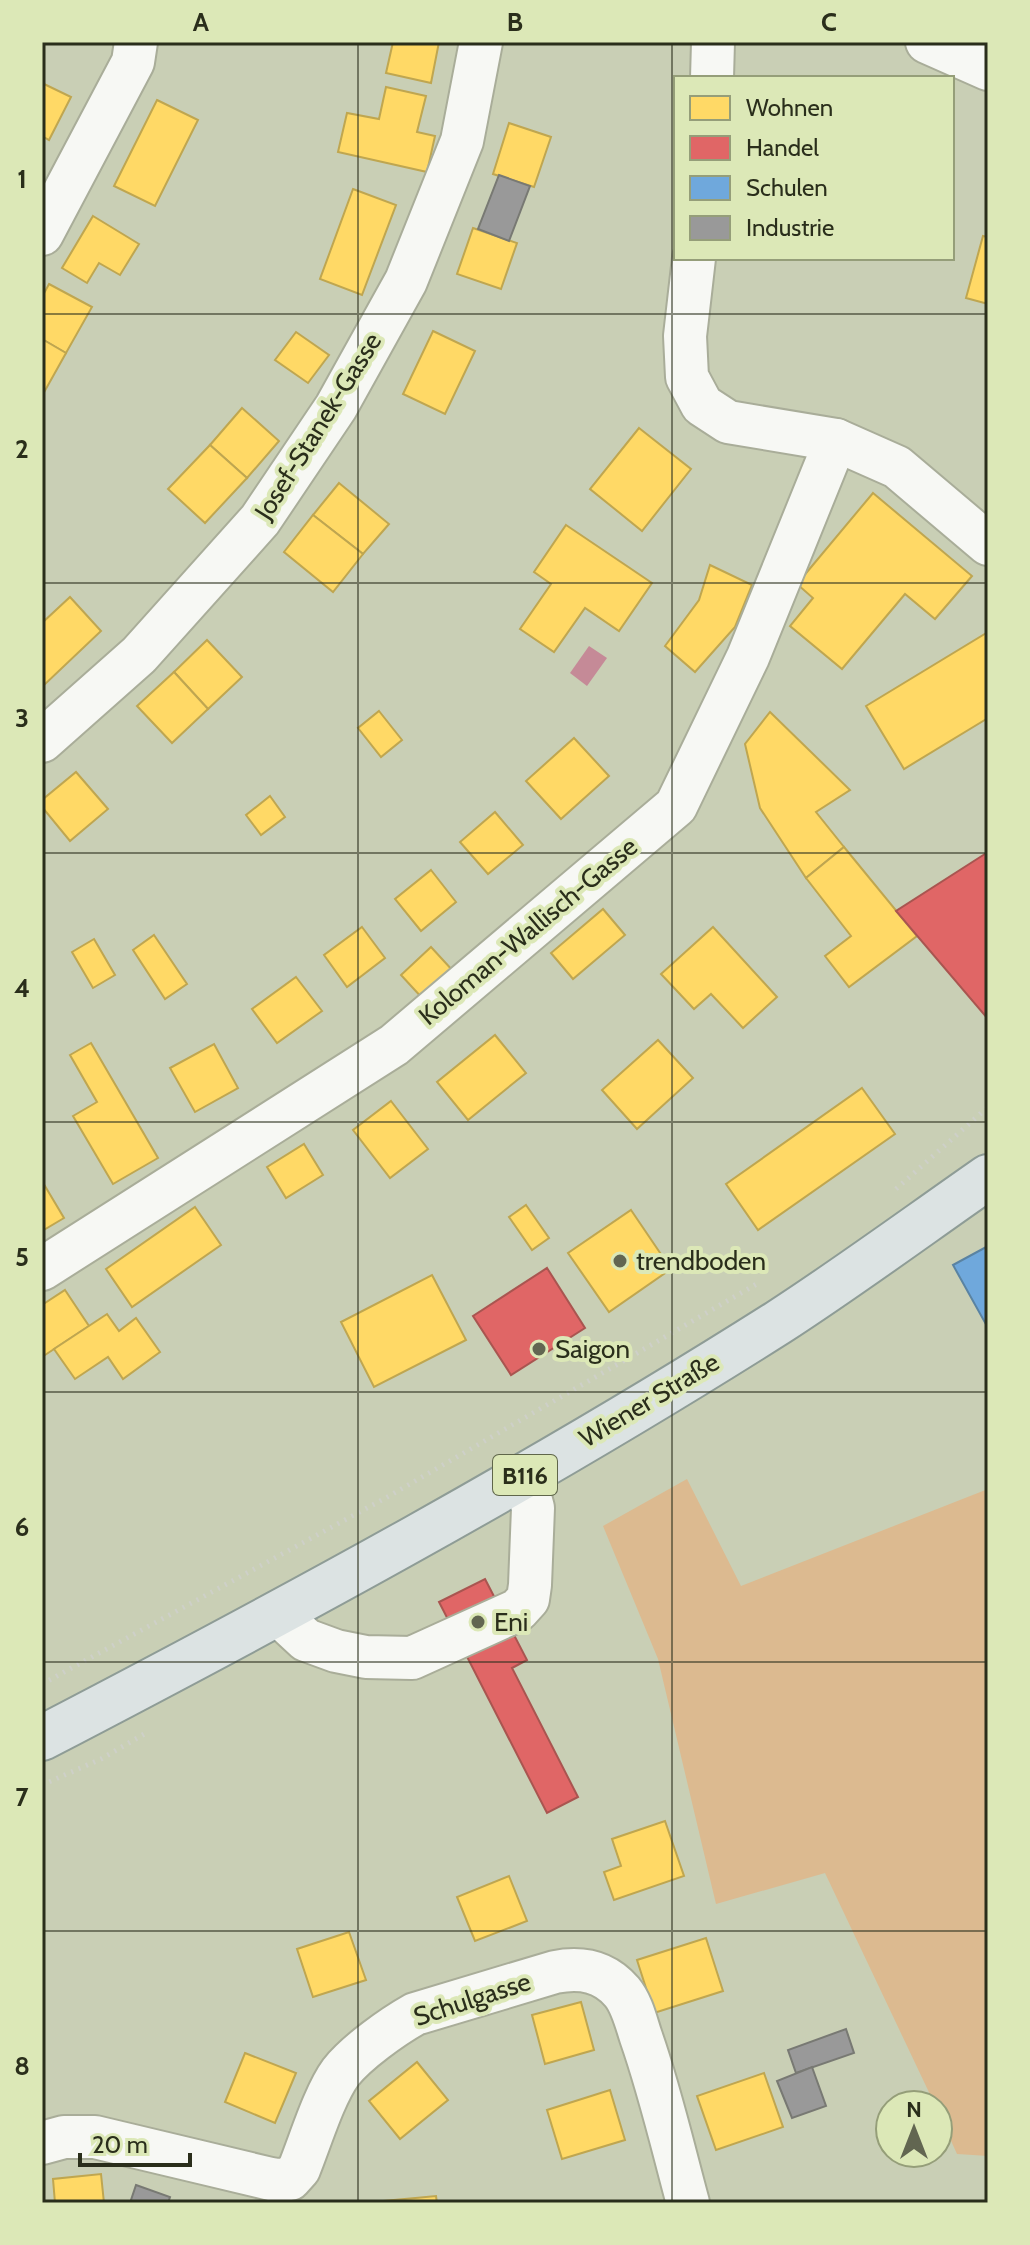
<svg xmlns="http://www.w3.org/2000/svg" width="1030" height="2245" font-family="Cabin,sans-serif">
<style>
.green{fill:#dcba90}
.water{fill:#c58a97}
.homes{fill:#ffd966;stroke:#bfa650;stroke-width:2}
.shops{fill:#e06666;stroke:#a95550;stroke-width:2}
.schools{fill:#6fa8dc;stroke:#5a83a2;stroke-width:2}
.industry{fill:#999;stroke:#787973;stroke-width:2}
.lines{fill:none;stroke-linecap:round;stroke-linejoin:round}
.minor-casing{stroke:#a9ad99;stroke-width:46}
.major-casing{stroke:#8e9c96;stroke-width:48}
.path{stroke:#ced0c8;stroke-width:5;stroke-dasharray:2 6;stroke-linecap:butt}
.minor{stroke:#f7f8f4;stroke-width:42}
.major{stroke:#dce3e3;stroke-width:44}
.grid{fill:none;stroke:#2a2e1b;stroke-width:2;stroke-opacity:0.55}
.poi-dot{fill:#626651;stroke:#dce8b7;stroke-width:3}
.labels{text-anchor:middle;dominant-baseline:central;stroke-width:8;stroke-linejoin:round;paint-order:stroke}
.shield{fill:#dce8b7;stroke:#5f664a;stroke-width:2}
.shield-label{font-size:24px;font-weight:bold;fill:#2a2e1b}
.street-label{font-size:26px;fill:#2a2e1b;stroke:#dce8b7}
.poi-label{font-size:26px;fill:#2a2e1b;stroke:#dce8b7;text-anchor:start}
.neatline{fill:none;stroke:#2a2e1b;stroke-width:3}
.grid-label{font-size:26px;text-anchor:middle;font-weight:bold;fill:#2a2e1b}
</style>
<rect width="100%" height="100%" fill="#c9cfb5"/>
<path class="green" d="M 687,1479 L 741,1586 L 988,1489 L 988,2156 L 957,2154 L 938,2112 L 938,2105 L 935,2105 L 825,1873 L 716,1904 L 658,1659 L 603,1526 Z"/>
<path class="water" d="M 589,646 L 607,658 L 587,686 L 570,673 Z"/>
<g class="homes">
<path d="M 393,42 L 439,42 L 431,83 L 386,73 Z"/>
<path d="M 42,83 L 71,97 L 49,140 L 42,136 Z"/>
<path d="M 386,87 L 426,96 L 417,132 L 435,136 L 427,172 L 338,152 L 347,113 L 379,119 Z"/>
<path d="M 157,100 L 198,120 L 155,206 L 114,186 Z"/>
<path d="M 509,123 L 551,137 L 534,187 L 493,174 Z"/>
<path d="M 353,189 L 396,205 L 362,295 L 320,279 Z"/>
<path d="M 93,216 L 139,244 L 120,275 L 99,263 L 87,283 L 62,268 Z"/>
<path d="M 473,228 L 517,243 L 501,289 L 457,274 Z"/>
<path d="M 983,236 L 988,237 L 988,304 L 966,298 Z"/>
<path d="M 49,284 L 92,307 L 66,353 L 42,339 L 42,297 Z"/>
<path d="M 433,331 L 475,351 L 445,414 L 403,394 Z"/>
<path d="M 296,332 L 329,355 L 308,383 L 275,360 Z"/>
<path d="M 42,339 L 66,353 L 42,396 Z"/>
<path d="M 242,408 L 279,441 L 247,478 L 210,445 Z"/>
<path d="M 639,428 L 691,469 L 642,531 L 590,489 Z"/>
<path d="M 210,445 L 247,478 L 205,523 L 168,489 Z"/>
<path d="M 339,483 L 389,524 L 363,554 L 313,515 Z"/>
<path d="M 873,493 L 972,576 L 935,619 L 905,594 L 842,669 L 790,626 L 813,598 L 797,584 Z"/>
<path d="M 313,515 L 363,554 L 333,592 L 284,552 Z"/>
<path d="M 566,525 L 652,583 L 619,631 L 585,608 L 554,652 L 520,629 L 551,584 L 534,572 Z"/>
<path d="M 710,565 L 752,585 L 735,627 L 695,672 L 665,646 L 699,600 Z"/>
<path d="M 70,597 L 101,631 L 42,687 L 42,623 Z"/>
<path d="M 988,632 L 988,718 L 904,769 L 866,706 Z"/>
<path d="M 207,640 L 242,677 L 208,709 L 174,672 Z"/>
<path d="M 174,672 L 208,709 L 172,743 L 137,706 Z"/>
<path d="M 379,711 L 402,740 L 381,757 L 358,728 Z"/>
<path d="M 770,712 L 850,790 L 816,812 L 844,847 L 806,878 L 760,808 L 745,744 Z"/>
<path d="M 574,738 L 609,776 L 561,819 L 526,781 Z"/>
<path d="M 76,772 L 108,809 L 70,841 L 42,807 L 42,800 Z"/>
<path d="M 270,796 L 285,817 L 261,835 L 246,815 Z"/>
<path d="M 495,812 L 523,845 L 488,874 L 460,842 Z"/>
<path d="M 844,847 L 917,936 L 849,987 L 825,956 L 851,936 L 806,878 Z"/>
<path d="M 431,870 L 456,902 L 421,931 L 395,899 Z"/>
<path d="M 603,909 L 625,935 L 573,979 L 551,953 Z"/>
<path d="M 362,927 L 385,958 L 347,987 L 324,955 Z"/>
<path d="M 713,927 L 777,997 L 743,1028 L 711,994 L 694,1009 L 661,974 Z"/>
<path d="M 154,935 L 187,984 L 165,999 L 133,950 Z"/>
<path d="M 94,939 L 115,975 L 93,988 L 72,952 Z"/>
<path d="M 431,947 L 454,972 L 424,1000 L 401,975 Z"/>
<path d="M 296,977 L 322,1011 L 277,1043 L 252,1009 Z"/>
<path d="M 495,1035 L 526,1073 L 468,1120 L 437,1082 Z"/>
<path d="M 658,1040 L 693,1078 L 637,1129 L 602,1090 Z"/>
<path d="M 91,1043 L 158,1158 L 113,1184 L 73,1116 L 97,1102 L 70,1055 Z"/>
<path d="M 214,1044 L 238,1088 L 195,1112 L 170,1068 Z"/>
<path d="M 862,1088 L 895,1134 L 758,1230 L 726,1184 Z"/>
<path d="M 391,1101 L 428,1149 L 390,1178 L 353,1130 Z"/>
<path d="M 304,1144 L 323,1175 L 286,1198 L 267,1167 Z"/>
<path d="M 42,1181 L 64,1218 L 42,1231 Z"/>
<path d="M 526,1205 L 549,1238 L 532,1250 L 509,1217 Z"/>
<path d="M 195,1207 L 221,1245 L 132,1307 L 106,1269 Z"/>
<path d="M 631,1210 L 671,1269 L 609,1312 L 568,1253 Z"/>
<path d="M 432,1275 L 466,1340 L 374,1387 L 341,1322 Z"/>
<path d="M 65,1290 L 89,1326 L 42,1357 L 42,1305 Z"/>
<path d="M 107,1314 L 119,1331 L 136,1318 L 160,1352 L 123,1379 L 108,1357 L 75,1379 L 54,1349 Z"/>
<path d="M 665,1821 L 684,1876 L 614,1900 L 604,1872 L 621,1866 L 612,1839 Z"/>
<path d="M 509,1876 L 527,1921 L 475,1941 L 457,1897 Z"/>
<path d="M 349,1932 L 366,1980 L 313,1997 L 297,1949 Z"/>
<path d="M 706,1938 L 723,1991 L 654,2013 L 637,1960 Z"/>
<path d="M 581,2002 L 594,2050 L 545,2064 L 532,2015 Z"/>
<path d="M 245,2053 L 296,2073 L 275,2123 L 225,2102 Z"/>
<path d="M 417,2062 L 448,2100 L 400,2139 L 369,2101 Z"/>
<path d="M 764,2073 L 783,2127 L 716,2150 L 697,2096 Z"/>
<path d="M 610,2090 L 625,2140 L 562,2159 L 547,2110 Z"/>
<path d="M 101,2174 L 104,2203 L 55,2203 L 53,2179 Z"/>
<path d="M 436,2196 L 437,2203 L 384,2203 L 384,2201 Z"/>
</g>
<g class="shops">
<path d="M 988,852 L 988,1019 L 896,911 Z"/>
<path d="M 547,1268 L 585,1328 L 511,1375 L 473,1316 Z"/>
<path d="M 485,1579 L 527,1660 L 512,1668 L 578,1797 L 547,1813 L 439,1602 Z"/>
</g>
<path class="schools" d="M 988,1246 L 988,1328 L 953,1265 Z"/>
<g class="industry">
<path d="M 499,175 L 530,186 L 509,241 L 478,229 Z"/>
<path d="M 846,2029 L 854,2053 L 796,2073 L 788,2050 Z"/>
<path d="M 812,2067 L 826,2106 L 792,2118 L 777,2081 Z"/>
<path d="M 136,2185 L 170,2197 L 168,2203 L 130,2203 Z"/>
</g>
<g class="lines">
<defs>
<g id="minor">
<path d="M 927,42 L 988,69"/>
<path d="M 712,78 L 713,42"/>
<path d="M 42,234 L 133,62 L 136,42"/>
<path d="M 694,258 L 685,336 L 687,377 L 702,405 L 728,422 L 836,440 L 897,467 L 988,544"/>
<path d="M 42,741 L 139,655 L 260,520 L 336,407 L 406,281 L 462,141 L 481,42"/>
<path d="M 42,1269 L 394,1045 L 676,806 L 748,657 L 836,440"/>
<path d="M 279,1615 L 306,1640 L 336,1651 L 366,1657 L 412,1658 L 518,1610 L 528,1599 L 530,1585 L 533,1508 L 524,1475"/>
<path d="M 42,2143 L 64,2137 L 95,2137 L 275,2180 L 290,2179 L 299,2169 C 310,2142 324,2095 341,2072 C 357,2052 392,2027 415,2014 L 555,1972 C 581,1967 604,1971 622,1992 C 632,2004 636,2022 641,2037 C 660,2091 673,2148 688,2203"/>
</g>
<path id="major" d="M 42,1738 C 292,1608 541,1473 779,1322 C 850,1276 919,1225 988,1177"/>
</defs>
<use href="#minor" class="minor-casing"/>
<use href="#major" class="major-casing"/>
<g class="path">
<path d="M 896,1189 L 988,1107"/>
<path d="M 42,1684 L 391,1495 L 760,1282"/>
<path d="M 42,1785 L 101,1759 L 146,1733"/>
</g>
<use href="#minor" class="minor"/>
<use href="#major" class="major"/>
</g>
<path class="grid" d="M 358,42 L 358,2203M 672,42 L 672,2203M 42,314 L 988,314M 42,583 L 988,583M 42,853 L 988,853M 42,1122 L 988,1122M 42,1392 L 988,1392M 42,1662 L 988,1662M 42,1931 L 988,1931"/>
<g class="poi-dot">
<circle cx="620" cy="1261" r="8"/>
<circle cx="539" cy="1349" r="8"/>
<circle cx="478" cy="1622" r="8"/>
</g>
<g class="labels">
<rect class="shield" x="493" y="1455" width="64" height="40" rx="6"/>
<g class="shield-label">
<text x="525" y="1475">B116</text>
</g>
<g class="street-label">
<text transform="translate(318 426) rotate(-58)">Josef-Stanek-Gasse</text>
<text transform="translate(528 931) rotate(-40)">Koloman-Wallisch-Gasse</text>
<text transform="translate(649 1400) rotate(-31)">Wiener Straße</text>
<text transform="translate(472 1999) rotate(-18)">Schulgasse</text>
</g>
<g class="poi-label">
<text x="636" y="1261">trendboden</text>
<text x="555" y="1349">Saigon</text>
<text x="494" y="1622">Eni</text>
</g>
</g>
<rect width="1030" height="2245" fill="none" stroke="#dce8b7" stroke-width="88"/>
<rect x="674" y="76" width="280" height="184" fill="#dce8b7" stroke="#959e79" stroke-width="2"/>
<rect x="690" y="96" width="40" height="24" fill="#ffd966" stroke="#959e79" stroke-width="2"/>
<text x="746" y="116" font-size="24" fill="#2a2e1b">Wohnen</text>
<rect x="690" y="136" width="40" height="24" fill="#e06666" stroke="#959e79" stroke-width="2"/>
<text x="746" y="156" font-size="24" fill="#2a2e1b">Handel</text>
<rect x="690" y="176" width="40" height="24" fill="#6fa8dc" stroke="#959e79" stroke-width="2"/>
<text x="746" y="196" font-size="24" fill="#2a2e1b">Schulen</text>
<rect x="690" y="216" width="40" height="24" fill="#999999" stroke="#959e79" stroke-width="2"/>
<text x="746" y="236" font-size="24" fill="#2a2e1b">Industrie</text>
<g transform="translate(914 2129)"><circle r="38" fill="#dce8b7" stroke="#959e79" stroke-width="2"/>
<path d="M0-6L14 30L0 20L-14 30Z" fill="#626651"/>
<text y="-12" font-size="22" font-weight="bold" text-anchor="middle" fill="#2a2e1b">N</text>
</g>
<path d="M80 2153v12h110v-12" fill="none" stroke="#2a2e1b" stroke-width="4"/>
<text x="92" y="2153" font-size="24" fill="#2a2e1b" stroke="#dce8b7" stroke-width="6" paint-order="stroke">20 m</text>
<rect x="44" y="44" width="942" height="2157" class="neatline"/>
<g class="grid-label">
<text x="201" y="31">A</text>
<text x="515" y="31">B</text>
<text x="829" y="31">C</text>
<text x="22" y="188">1</text>
<text x="22" y="458">2</text>
<text x="22" y="727">3</text>
<text x="22" y="997">4</text>
<text x="22" y="1266">5</text>
<text x="22" y="1536">6</text>
<text x="22" y="1806">7</text>
<text x="22" y="2075">8</text>
</g>
</svg>
